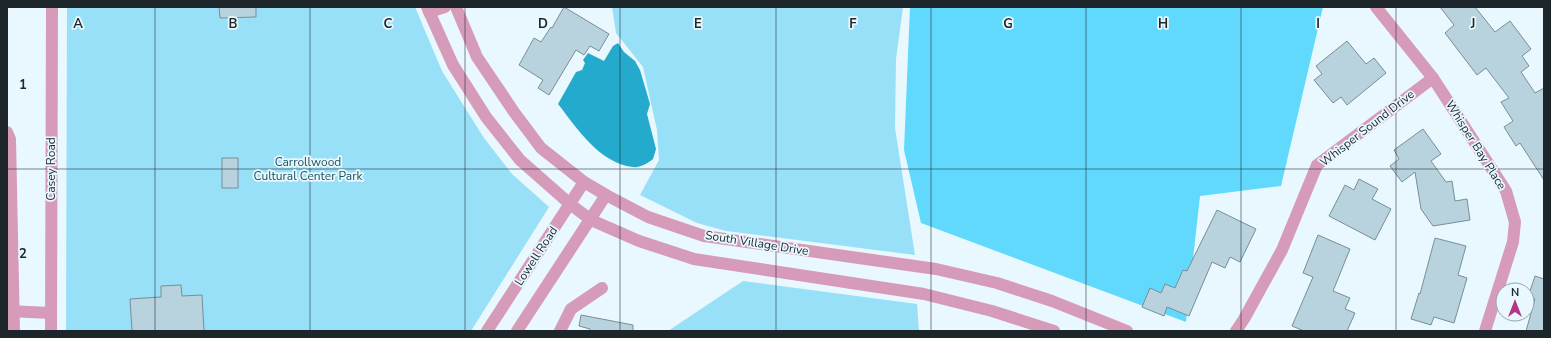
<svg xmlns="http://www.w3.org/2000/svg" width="1551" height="338" font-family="'Nunito Sans',sans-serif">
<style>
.green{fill:#98e0f7}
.forest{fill:#61d9fd}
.water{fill:#24aacd}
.building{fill:#b8d3dd;stroke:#768f98}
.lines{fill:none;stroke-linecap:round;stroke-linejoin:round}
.minor{stroke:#d69bb9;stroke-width:12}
.grid{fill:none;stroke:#1d272b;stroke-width:1;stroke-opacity:0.55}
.labels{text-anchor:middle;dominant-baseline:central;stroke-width:3.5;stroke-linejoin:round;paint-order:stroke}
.street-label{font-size:12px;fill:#1d272b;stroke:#e8f8fe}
.park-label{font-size:12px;fill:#1f5261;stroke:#e8f8fe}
.grid-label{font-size:13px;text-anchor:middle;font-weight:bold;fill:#1d272b;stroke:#e8f8fe;stroke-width:3.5;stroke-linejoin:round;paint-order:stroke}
</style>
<rect width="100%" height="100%" fill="#e8f8fe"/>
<g class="green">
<path d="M 67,7 L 415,7 L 442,71 L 484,138 L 512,174 L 549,207 L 471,331 L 66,331 Z"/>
<path d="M 612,7 L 903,7 L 896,59 L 895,128 L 915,255 L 726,231 L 697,223 L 640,195 L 659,160 L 657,130 L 643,67 L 616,33 Z"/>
<path d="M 743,281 L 917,304 L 919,331 L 668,331 Z"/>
</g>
<path class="forest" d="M 910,7 L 1323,7 L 1281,186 L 1200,196 L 1186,322 L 921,223 L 904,150 Z"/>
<path class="water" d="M 618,43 L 624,52 L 635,61 L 640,70 L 650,104 L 647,114 L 656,149 L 653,159 C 648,163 640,168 633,167 C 599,163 577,128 558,104 L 576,72 L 582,70 L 585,63 L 583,60 L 588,53 L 604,61 L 613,46 Z"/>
<g class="building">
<path d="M 219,7 L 256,7 L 256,17 L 220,18 Z"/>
<path d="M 564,7 L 609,34 L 599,51 L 590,46 L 584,55 L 576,50 L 549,95 L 538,88 L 543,80 L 519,65 L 534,38 L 541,42 L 551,27 L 552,28 Z"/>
<path d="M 1440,7 L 1475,7 L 1495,32 L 1510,21 L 1531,49 L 1522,56 L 1529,66 L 1521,72 L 1535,93 L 1544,88 L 1544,180 L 1520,143 L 1516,146 L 1504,127 L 1513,121 L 1501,102 L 1509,98 L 1486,68 L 1477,75 L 1445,33 L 1454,25 Z"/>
<path d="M 1347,41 L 1366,64 L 1374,58 L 1386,73 L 1347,105 L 1341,97 L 1333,103 L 1314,80 L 1322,74 L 1316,66 Z"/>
<path d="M 1423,129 L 1441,154 L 1431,161 L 1446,182 L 1452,181 L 1455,201 L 1467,199 L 1470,220 L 1433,226 L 1421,209 L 1415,172 L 1402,182 L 1390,166 L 1399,159 L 1394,150 Z"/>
<rect x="222" y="158" width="16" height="30"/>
<path d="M 1359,179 L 1378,189 L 1372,199 L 1391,209 L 1375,240 L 1329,216 L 1345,185 L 1354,190 Z"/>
<path d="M 1217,210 L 1256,229 L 1240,262 L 1230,257 L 1225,268 L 1212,262 L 1189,316 L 1167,307 L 1164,316 L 1142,307 L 1150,288 L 1161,293 L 1165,284 L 1175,288 L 1183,270 L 1187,271 Z"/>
<path d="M 1318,235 L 1350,249 L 1333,291 L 1350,298 L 1345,309 L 1355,313 L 1347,331 L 1304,331 L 1292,326 L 1313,277 L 1303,273 Z"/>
<path d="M 1435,238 L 1466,246 L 1458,275 L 1467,278 L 1454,323 L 1434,317 L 1431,325 L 1411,319 L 1419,293 L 1420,294 Z"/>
<path d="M 1535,276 L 1544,279 L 1544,331 L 1526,331 L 1535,299 L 1528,297 Z"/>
<path d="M 181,285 L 182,296 L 202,295 L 204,331 L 132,331 L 130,299 L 161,297 L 161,286 Z"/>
<path d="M 581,315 L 633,325 L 633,331 L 589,331 L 590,329 L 579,326 Z"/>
</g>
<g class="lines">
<g class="minor">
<path d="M 427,7 L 453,65 L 486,117 L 520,160 L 570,204 L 591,220 L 639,241 L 694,259 L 924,294 L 992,311 L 1054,331"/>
<path d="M 456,7 L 477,57 L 514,112 L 541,148 L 584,182 L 606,195 L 648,217 L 704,236 L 936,269 L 997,283 L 1052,301 L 1127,331"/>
<path d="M 1376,7 L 1433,78 L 1506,191 L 1515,222 L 1513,242 L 1485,331"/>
<path d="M 429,12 L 445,7"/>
<path d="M 7,132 L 10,139 L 14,331"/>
<path d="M 7,311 L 51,313"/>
<path d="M 51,331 L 52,7"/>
<path d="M 487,331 L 584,182"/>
<path d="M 517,331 L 606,195"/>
<path d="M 560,331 L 571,309 L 602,288"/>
<path d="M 1236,331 L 1244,319 L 1282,250 L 1317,165 L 1433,78"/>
</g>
</g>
<path class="grid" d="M 155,7 L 155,331M 310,7 L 310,331M 465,7 L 465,331M 620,7 L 620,331M 776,7 L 776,331M 931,7 L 931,331M 1086,7 L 1086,331M 1241,7 L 1241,331M 1396,7 L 1396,331M 7,169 L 1544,169"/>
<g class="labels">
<g class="street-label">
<text transform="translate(1367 128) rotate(-38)">Whisper Sound Drive</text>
<text transform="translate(1476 145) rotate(58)">Whisper Bay Place</text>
<text transform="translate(51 169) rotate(-90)">Casey Road</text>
<text transform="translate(757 243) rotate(9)">South Village Drive</text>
<text transform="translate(536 256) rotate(-57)">Lowell Road</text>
</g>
<g class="park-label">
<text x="308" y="162">Carrollwood<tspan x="308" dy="14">Cultural Center Park</tspan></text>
</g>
</g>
<g class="grid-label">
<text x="78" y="28">A</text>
<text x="233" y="28">B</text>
<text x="388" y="28">C</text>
<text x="543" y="28">D</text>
<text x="698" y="28">E</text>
<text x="853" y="28">F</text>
<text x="1008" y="28">G</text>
<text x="1163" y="28">H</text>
<text x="1318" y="28">I</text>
<text x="1473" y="28">J</text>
<text x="23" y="89">1</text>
<text x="23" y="258">2</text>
</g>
<rect width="1551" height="338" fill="none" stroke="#1d272b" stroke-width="16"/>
<g transform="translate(1515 302)"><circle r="19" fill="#e8f8fe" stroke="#97a4aa"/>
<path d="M0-3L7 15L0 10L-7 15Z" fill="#b33583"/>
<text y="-6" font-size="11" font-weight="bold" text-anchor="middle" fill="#1d272b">N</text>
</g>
</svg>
